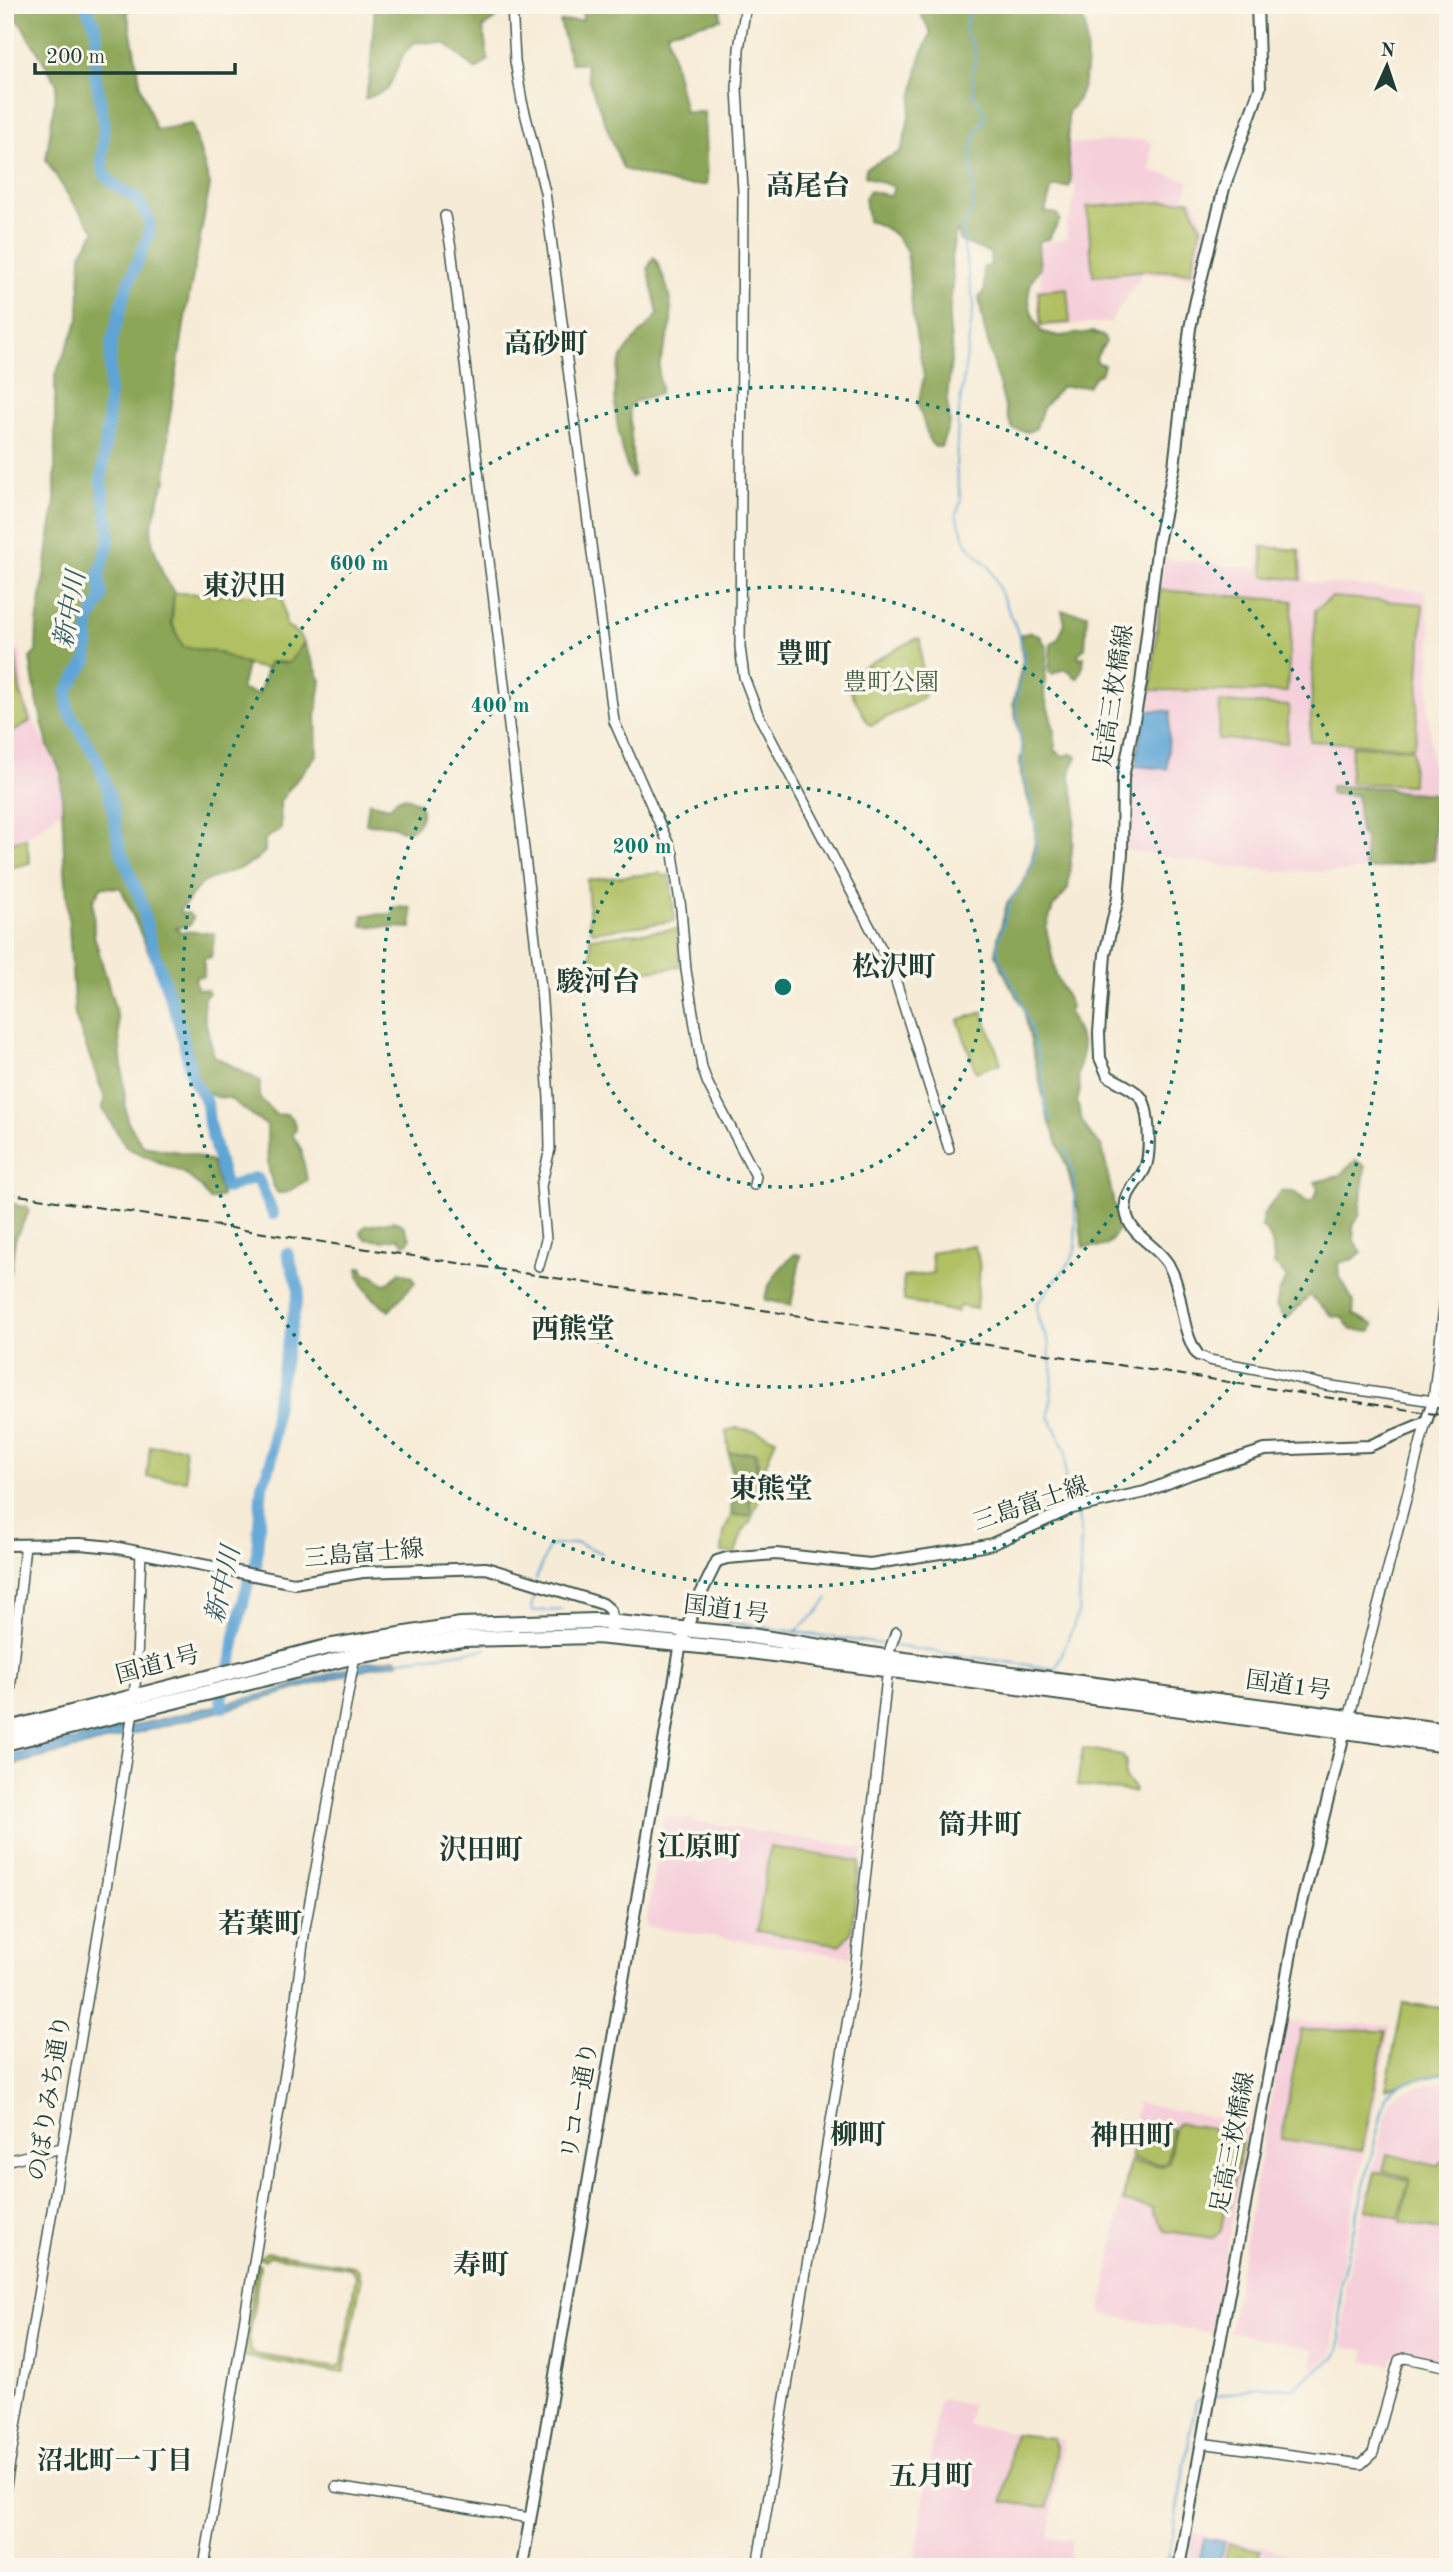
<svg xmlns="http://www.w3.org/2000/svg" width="1453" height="2572" font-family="'Old Standard TT','Noto Serif JP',serif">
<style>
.built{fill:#f5cfda}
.green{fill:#b0c063;stroke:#687e4c;stroke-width:2}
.forest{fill:#8ca659;stroke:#567246;stroke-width:2}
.water{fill:#5fa5d5;stroke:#3f7184;stroke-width:2}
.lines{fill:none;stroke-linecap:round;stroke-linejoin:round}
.stream{stroke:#5fa5d5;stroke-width:2}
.river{stroke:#5fa5d5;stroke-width:12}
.minor-casing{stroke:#3f574c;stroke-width:12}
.major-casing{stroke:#3f574c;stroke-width:14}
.highway-casing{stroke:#3f574c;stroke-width:18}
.minor{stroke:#fff;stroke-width:9}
.major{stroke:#fff;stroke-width:10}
.highway{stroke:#fff;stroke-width:14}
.rail{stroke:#1f3d34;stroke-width:2;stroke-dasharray:10 5;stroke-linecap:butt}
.ring{fill:none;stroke:#0f766e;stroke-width:3.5;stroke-dasharray:3.5 7}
.labels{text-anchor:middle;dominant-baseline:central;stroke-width:7;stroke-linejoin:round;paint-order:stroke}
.park-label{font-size:24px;fill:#435e40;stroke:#fbf7ec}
.street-label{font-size:24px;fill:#1f3d34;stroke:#fbf7ec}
.water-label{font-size:26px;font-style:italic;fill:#325c64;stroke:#fbf7ec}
.neighbourhood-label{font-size:26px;font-weight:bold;fill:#1f3d34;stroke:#fbf7ec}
.quarter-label{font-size:28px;font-weight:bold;fill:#1f3d34;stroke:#fbf7ec}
.centre{fill:#0f766e;stroke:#fbf7ec;stroke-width:3.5}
.ring-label{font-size:21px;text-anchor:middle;font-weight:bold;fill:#0f766e;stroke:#fbf7ec;stroke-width:7;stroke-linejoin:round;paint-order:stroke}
</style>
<rect width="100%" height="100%" fill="#fbf7ec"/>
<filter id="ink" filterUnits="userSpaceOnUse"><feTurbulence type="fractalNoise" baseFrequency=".0143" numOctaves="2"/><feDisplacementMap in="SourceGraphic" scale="14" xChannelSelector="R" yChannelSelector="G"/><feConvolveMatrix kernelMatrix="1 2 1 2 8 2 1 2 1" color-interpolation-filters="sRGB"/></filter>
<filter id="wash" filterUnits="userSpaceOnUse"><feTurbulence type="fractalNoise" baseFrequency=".00686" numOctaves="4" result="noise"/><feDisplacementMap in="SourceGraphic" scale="28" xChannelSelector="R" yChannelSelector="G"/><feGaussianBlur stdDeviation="1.57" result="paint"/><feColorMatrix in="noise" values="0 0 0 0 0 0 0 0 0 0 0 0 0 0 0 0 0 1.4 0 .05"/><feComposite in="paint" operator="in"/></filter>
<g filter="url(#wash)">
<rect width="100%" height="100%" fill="#f6ebd6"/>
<g class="built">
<path d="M 1144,139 L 1152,143 L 1150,170 L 1190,181 L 1184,198 L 1193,198 L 1206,228 L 1193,277 L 1142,274 L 1110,322 L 1039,327 L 1036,289 L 1041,285 L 1038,245 L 1067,238 L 1066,221 L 1070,219 L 1076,188 L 1073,184 L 1068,153 L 1071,144 Z"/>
<path d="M 1260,544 L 1301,549 L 1306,582 L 1425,591 L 1431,633 L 1428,709 L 1439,860 L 1346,872 L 1280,871 L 1232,867 L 1126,850 L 1129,779 L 1145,688 L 1162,558 L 1258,569 Z"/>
<path d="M 17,649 L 21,652 L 24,694 L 33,720 L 61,773 L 62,810 L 27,837 L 5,844 L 5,652 Z"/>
<path d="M 664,1816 L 863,1848 L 851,1957 L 650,1927 L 646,1923 Z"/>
<path d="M 1285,2022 L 1391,2025 L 1337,2286 L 1333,2355 L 1313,2369 L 1313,2349 L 1229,2332 Z"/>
<path d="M 1438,2082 L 1448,2085 L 1448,2364 L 1401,2353 L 1393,2356 L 1390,2365 L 1364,2361 L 1365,2350 L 1343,2346 L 1345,2285 L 1390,2100 L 1401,2092 Z"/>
<path d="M 1138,2103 L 1248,2124 L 1213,2333 L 1101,2314 Z"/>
<path d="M 939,2399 L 971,2405 L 968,2425 L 1063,2440 L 1049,2537 L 1072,2540 L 1068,2567 L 914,2567 Z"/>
<path d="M 1193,2532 L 1283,2552 L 1308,2562 L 1330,2567 L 1187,2567 Z"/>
</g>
<g class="green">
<path d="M 1189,200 L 1201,227 L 1191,272 L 1147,270 L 1093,276 L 1087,207 Z"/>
<path d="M 1067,288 L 1070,323 L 1041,325 L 1038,291 Z"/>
<path d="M 1262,547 L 1299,550 L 1301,580 L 1264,576 Z"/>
<path d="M 1161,590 L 1293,601 L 1287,692 L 1151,690 Z"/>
<path d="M 174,593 L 282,596 L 286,625 L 298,634 L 304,643 L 289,663 L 270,662 L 267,669 L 247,665 L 216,652 L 183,648 L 172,623 Z"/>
<path d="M 1332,597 L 1423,604 L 1416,739 L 1413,747 L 1310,741 L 1315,610 Z"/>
<path d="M 917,638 L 920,639 L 924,695 L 922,699 L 872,725 L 868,724 L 845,680 L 846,676 Z"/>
<path d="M 15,654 L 20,691 L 30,721 L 5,737 L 5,656 Z"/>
<path d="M 1220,702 L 1289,706 L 1287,743 L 1218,739 Z"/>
<path d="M 1352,746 L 1413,749 L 1412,785 L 1350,783 Z"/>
<path d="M 26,838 L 30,863 L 5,869 L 5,844 Z"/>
<path d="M 660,873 L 662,876 L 670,875 L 675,921 L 593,932 L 590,928 L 587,880 Z"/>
<path d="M 677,929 L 680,967 L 594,978 L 590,938 Z"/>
<path d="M 983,1012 L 1001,1063 L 976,1072 L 958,1020 Z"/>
<path d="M 973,1245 C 985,1260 977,1291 976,1309 L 959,1306 L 956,1312 L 904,1301 L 903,1277 L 933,1273 L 931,1253 Z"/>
<path d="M 736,1428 L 756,1431 L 776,1439 L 760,1479 L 757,1454 L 754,1452 L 729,1453 L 726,1431 Z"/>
<path d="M 150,1446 L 184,1447 L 186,1480 L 147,1477 Z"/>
<path d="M 757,1485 L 756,1490 L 761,1493 L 751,1520 L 742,1533 L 735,1554 L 722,1552 L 724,1532 L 731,1515 L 749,1516 L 751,1513 L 748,1486 Z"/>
<path d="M 1083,1748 L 1122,1755 L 1126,1762 L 1125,1778 L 1135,1789 L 1134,1792 L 1077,1785 Z"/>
<path d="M 770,1847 L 860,1861 L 851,1932 L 840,1945 L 757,1931 Z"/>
<path d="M 1403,2003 L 1448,2009 L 1448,2071 L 1386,2088 Z"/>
<path d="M 1301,2030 L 1386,2031 L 1362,2151 L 1281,2139 Z"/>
<path d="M 1137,2122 L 1173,2129 L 1167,2161 L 1162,2164 L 1131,2159 Z"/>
<path d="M 1178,2123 L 1231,2131 L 1242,2143 L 1230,2206 L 1225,2207 L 1221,2231 L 1213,2238 L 1166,2231 L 1153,2213 L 1153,2208 L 1123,2202 L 1129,2162 L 1163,2166 L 1169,2162 L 1174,2129 Z"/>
<path d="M 1387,2154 L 1437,2166 L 1448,2158 L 1448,2232 L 1401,2222 L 1410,2178 L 1383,2171 Z"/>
<path d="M 1375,2172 L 1409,2180 L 1399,2218 L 1366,2209 Z"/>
<path d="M 267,2252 L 354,2266 L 359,2270 L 361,2281 L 344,2372 L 332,2372 L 241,2356 L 257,2263 L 260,2265 L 249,2339 L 251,2350 L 255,2354 L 337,2368 L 342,2364 L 356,2275 L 350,2268 L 271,2256 L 264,2260 L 259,2258 Z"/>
<path d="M 1014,2434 L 1052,2438 L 1056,2447 L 1048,2508 L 1003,2502 Z"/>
<path d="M 1228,2544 L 1260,2550 L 1258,2561 L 1276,2564 L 1276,2567 L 1222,2567 Z"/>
</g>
<g class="forest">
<path d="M 5,5 L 126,5 L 141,87 L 156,130 L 192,124 L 210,185 L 186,312 L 169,422 L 166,481 L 161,491 L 151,528 L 153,545 L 163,574 L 174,593 L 171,623 L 183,647 L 219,653 L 247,665 L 241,690 L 259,694 L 269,662 L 289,663 L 304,643 L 321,681 L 316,716 L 317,754 L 280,801 L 281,829 L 265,839 L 265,851 C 245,874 222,869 201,885 C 191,892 190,903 180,909 L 181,914 L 188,913 L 193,918 L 190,925 L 176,928 L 181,932 C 187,931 210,932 215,934 L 211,957 L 204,959 L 204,976 L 195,977 L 197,989 L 207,990 L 209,993 L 204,997 L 204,1016 L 214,1056 L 260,1081 L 259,1097 L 276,1115 L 287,1114 L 293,1119 L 296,1130 L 292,1134 L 301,1149 L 307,1180 L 286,1193 L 278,1193 C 266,1180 267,1144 267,1126 L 229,1098 L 216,1097 L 200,1089 L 191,1081 L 184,1062 L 165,990 L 121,888 L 101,887 L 93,901 L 94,935 L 117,1015 L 127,1120 L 143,1146 L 191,1154 L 212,1162 L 222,1196 L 210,1200 L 200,1186 L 184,1173 L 127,1148 L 102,1108 L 105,1099 L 75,1016 L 64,854 L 61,772 L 48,746 L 35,691 L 30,658 L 36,652 L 37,624 L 55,502 L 55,376 L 79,319 L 81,254 L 95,231 L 73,203 L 46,160 L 57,84 L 21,24 Z"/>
<path d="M 375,5 L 501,5 L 504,11 L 483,28 L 488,60 L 476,70 L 445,43 L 415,42 L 404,53 L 388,89 L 365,99 L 370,75 Z"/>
<path d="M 582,5 L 720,5 L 721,19 L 667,32 L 685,112 L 704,112 L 707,185 L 678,185 L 623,169 L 589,81 L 585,63 L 571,63 L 560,22 L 583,20 Z"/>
<path d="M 916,5 L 1060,5 L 1061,13 L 1081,18 L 1085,24 C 1088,53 1090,91 1068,112 L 1068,153 L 1071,182 L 1069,187 L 1052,187 L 1045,212 L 1057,214 L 1060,220 L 1048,239 L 1039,241 L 1038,245 L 1040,268 C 1022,288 1028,312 1042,332 L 1060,336 L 1092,332 L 1103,336 L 1106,342 L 1096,357 L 1097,362 L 1104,365 L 1101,374 L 1095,376 L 1088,386 L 1061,387 L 1043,408 L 1036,428 L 1028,432 L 1013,429 L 1008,418 L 984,327 L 979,297 L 985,290 L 983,268 L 991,265 L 990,253 L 960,241 L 958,231 L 955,235 L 951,262 L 953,277 L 949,320 L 952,351 L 947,400 L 950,422 L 941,447 L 935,447 L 930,442 L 918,405 L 924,376 L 913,318 L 907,252 C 898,235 886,226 868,221 L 865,198 L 869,191 L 891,196 L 894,187 L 865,176 L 866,168 L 900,152 L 904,142 L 920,58 L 931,33 Z"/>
<path d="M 654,257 C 666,279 675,304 670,330 C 665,350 654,367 661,387 L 659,394 L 634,402 L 629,408 L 634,475 L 631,477 C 619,449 608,389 621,360 C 629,341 646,330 658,314 L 648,268 Z"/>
<path d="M 1062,611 L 1087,614 L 1085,648 L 1078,654 L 1079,658 L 1084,657 L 1083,666 L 1078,678 L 1074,677 L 1070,671 L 1064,669 L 1052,674 L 1049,672 L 1051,644 L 1058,639 L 1065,623 Z"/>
<path d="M 1031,632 L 1041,637 L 1047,649 L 1044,694 L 1055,733 L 1055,750 L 1062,756 L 1072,754 L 1077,757 L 1071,769 L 1070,777 L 1076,807 L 1068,889 L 1053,907 L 1046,928 L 1056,975 L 1071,1006 L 1069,1012 L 1083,1046 L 1078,1076 L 1080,1090 L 1077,1102 L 1082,1121 L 1092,1137 L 1102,1146 L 1114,1205 L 1122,1224 C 1106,1246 1115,1247 1083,1247 L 1078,1209 L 1067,1167 L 1048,1118 L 1023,1006 L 1010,985 L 996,955 L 998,938 L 1007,904 L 1024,882 L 1031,865 L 1035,841 L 1035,822 L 1021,776 L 1020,758 L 1023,751 L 1013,704 L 1023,661 L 1020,635 Z"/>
<path d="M 1331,786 L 1389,788 L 1393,791 L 1434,794 L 1434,859 L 1373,869 L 1365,866 L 1365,837 L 1360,833 L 1357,795 L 1330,794 Z"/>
<path d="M 403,797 L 409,798 L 420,804 C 424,819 418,831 401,831 L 392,825 L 366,824 L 369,802 L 390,807 L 397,799 Z"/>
<path d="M 394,907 L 411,908 L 412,928 L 362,926 L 363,915 L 392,914 Z"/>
<path d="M 1356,1160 L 1365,1167 L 1359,1216 L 1353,1226 L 1354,1241 L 1362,1252 L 1353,1259 L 1338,1263 L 1339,1277 L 1354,1302 L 1353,1314 L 1374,1325 L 1371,1331 L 1351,1330 L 1341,1316 L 1333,1317 L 1310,1295 L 1286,1320 L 1276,1306 L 1279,1292 L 1287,1278 L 1279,1268 L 1274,1265 C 1273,1250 1274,1236 1261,1227 L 1263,1215 L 1282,1190 L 1296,1193 L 1307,1202 L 1314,1199 L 1318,1189 L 1315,1182 L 1339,1176 Z"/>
<path d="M 15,1204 L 21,1207 L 27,1206 L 29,1211 C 25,1221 17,1232 15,1240 C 12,1254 14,1271 5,1283 L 5,1205 Z"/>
<path d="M 393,1221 L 403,1225 L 410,1238 L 408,1243 L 404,1244 L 399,1238 L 383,1241 L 366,1239 L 361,1234 L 362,1229 L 366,1226 Z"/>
<path d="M 795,1254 L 801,1255 L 791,1305 L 765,1300 C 766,1283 782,1265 795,1254 Z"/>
<path d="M 362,1267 L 365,1274 L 374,1276 L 384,1284 L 390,1282 L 400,1272 L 413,1277 L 415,1282 L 389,1311 C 373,1299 360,1289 358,1268 Z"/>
<path d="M 754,1452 L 759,1481 L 757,1484 L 748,1486 L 751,1513 L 749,1515 L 731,1515 L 733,1482 L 729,1453 Z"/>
</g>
<g class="water">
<path d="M 1143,710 L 1170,711 L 1167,769 L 1136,766 Z"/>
<path d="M 395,1658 L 399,1662 L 372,1667 L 232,1708 L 5,1767 L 5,1757 L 269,1693 L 364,1663 Z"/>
<path d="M 1204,2538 L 1224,2542 L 1218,2567 L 1198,2567 Z"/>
</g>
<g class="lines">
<g class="stream">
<path d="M 977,5 L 967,19 L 965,32 L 973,46 L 976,58 L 972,71 L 974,96 L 983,108 L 985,119 C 963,145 976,177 973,208 C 973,216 965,220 963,227 C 961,236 971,292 974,302 L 958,419 L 956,468 L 961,501 L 956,515 L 967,544 L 990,568 L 1017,630 L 1024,654 L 1024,668 L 1016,699 L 1025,782 L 1033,807 L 1036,827 L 1036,848 L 1031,869 L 1010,902 L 997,946 L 999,958 L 1020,998 L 1031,1029 L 1040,1064 L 1046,1108 L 1051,1120"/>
<path d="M 1067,1149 L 1074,1178 L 1076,1248 L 1071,1261 L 1037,1304 L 1038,1319 L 1049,1344 L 1050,1362 L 1053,1372 L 1049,1416 L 1066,1452 L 1065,1481 L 1074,1503"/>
<path d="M 536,1579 L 549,1546 L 577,1543 L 602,1553"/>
<path d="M 537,1588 L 531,1607 L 533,1611 L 563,1610"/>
<path d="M 721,1621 L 795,1632 L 818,1612 L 828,1598"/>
<path d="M 795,1632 L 888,1645"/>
<path d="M 894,1646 L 1056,1669 L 1079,1611 L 1081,1531 L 1077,1512"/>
<path d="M 400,1660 L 487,1649"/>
<path d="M 1214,2397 L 1256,2387 L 1293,2388 L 1335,2357 L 1339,2351 L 1340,2340 L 1340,2285 L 1386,2096 C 1398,2079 1429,2077 1448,2073"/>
<path d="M 1167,2567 L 1196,2401 L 1205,2399"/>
</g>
<g class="river">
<path d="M 85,5 L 95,25 L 97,38 L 95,72 L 104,123 L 102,163 L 104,173 L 112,183 L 138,200 L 149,220 L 149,235 L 126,289 L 111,345 L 108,424 L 101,482 L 109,527 L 109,542 L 99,575 L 102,598 L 89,622 L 87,660 L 67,691 L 68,710 L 98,761 L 107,787 L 113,809 L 119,846 L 141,901 L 150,939 L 181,1029 L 192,1078 L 207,1103 L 209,1124 L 226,1188 L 254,1178 L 258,1179 L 273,1214"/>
<path d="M 223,1707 L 221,1699 L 232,1660 L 235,1636 L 249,1579 L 256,1566 L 262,1485 L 271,1462 L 276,1402 L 299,1289 L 287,1253"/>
</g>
</g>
</g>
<g filter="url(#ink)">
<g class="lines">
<defs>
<g id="minor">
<path d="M 512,5 L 515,61 L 522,101 L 545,192 L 614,721 L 673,854 L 681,909 L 686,970 L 702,1068 L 708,1084 L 756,1176 L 754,1185"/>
<path d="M 746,5 L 739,49 L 737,89 L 743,191 L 740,647 L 744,677 L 758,714 L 892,969 L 949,1149"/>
<path d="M 445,216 L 451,248 L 541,989 L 549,1098 L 550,1149 L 541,1186 L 546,1240 L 539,1266"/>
<path d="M 1198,1355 L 1209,1360 L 1272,1372 L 1325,1385 L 1433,1401"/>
<path d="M 1439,1379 L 1448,1339"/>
<path d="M 1433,1401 L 1448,1274"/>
<path d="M 1348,1722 L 1426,1422"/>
<path d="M 6,1731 L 25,1545"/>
<path d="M 5,2161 L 62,2148"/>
<path d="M 1200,2443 L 1361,2464 L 1373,2453 L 1399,2360 L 1406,2358 L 1448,2367"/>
<path d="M 336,2487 L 530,2518"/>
<path d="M 5,2492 L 107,1882 L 133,1711 L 137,1660 L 141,1552"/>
<path d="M 204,2567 L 291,2037 L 305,1928 L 355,1656"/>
<path d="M 757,2567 L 854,1982 L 890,1649 L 896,1632"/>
</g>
<g id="major">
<path d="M 1198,1355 C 1179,1329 1184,1291 1168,1264 C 1156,1244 1129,1236 1126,1211 C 1123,1192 1138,1184 1145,1168 C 1151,1156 1150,1106 1140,1096 C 1131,1087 1118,1082 1108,1076 L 1100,1058 L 1099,1033 L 1105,954 L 1118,898 L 1122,853 L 1123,778 L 1141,683 L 1158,543 L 1174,467 L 1190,328 L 1196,300 L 1224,188 L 1260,88 L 1257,5"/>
<path d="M 5,1545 L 80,1544 L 113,1547 L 294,1583 L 363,1572 L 486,1568 L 603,1604 L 610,1610 L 613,1627"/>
<path d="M 522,2567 L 681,1643 L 697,1602 L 717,1561 L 727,1558 L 776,1554 L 870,1564 L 972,1548 L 992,1544 L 1072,1508 L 1145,1492 L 1190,1474 L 1265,1450 L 1369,1446 L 1426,1422 L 1433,1401 L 1448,1403"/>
<path d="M 1179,2567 L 1295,1931 L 1345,1730"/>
</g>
<g id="highway">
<path d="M 5,1730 L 327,1647 L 461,1625 L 596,1621 L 745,1635 L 890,1658 L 1448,1731"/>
<path d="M 5,1743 L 355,1656 L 462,1639 L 596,1636 L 743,1650 L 1448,1745"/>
</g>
</defs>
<use href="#minor" class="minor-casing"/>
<use href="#major" class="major-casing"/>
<use href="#highway" class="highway-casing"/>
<use href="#minor" class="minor"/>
<use href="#major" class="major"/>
<use href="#highway" class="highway"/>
<path class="rail" d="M 5,1193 L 1448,1416"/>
</g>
</g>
<g class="ring">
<circle cx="783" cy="987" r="200"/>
<circle cx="783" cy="987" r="400"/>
<circle cx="783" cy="987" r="600"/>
</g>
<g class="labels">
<g class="park-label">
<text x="891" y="684">豊町公園</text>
</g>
<g class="street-label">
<text transform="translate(1115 696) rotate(-81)">足高三枚橋線</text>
<text transform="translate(1031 1505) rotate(-19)">三島富士線</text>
<text transform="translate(364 1555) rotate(-5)">三島富士線</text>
<text transform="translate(726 1611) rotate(7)">国道1号</text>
<text transform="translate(158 1666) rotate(-15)">国道1号</text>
<text transform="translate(1288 1687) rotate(8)">国道1号</text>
<text transform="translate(51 2098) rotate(-81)">のぼりみち通り</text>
<text transform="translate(581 2101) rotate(-80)">リコー通り</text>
<text transform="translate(1234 2143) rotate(-79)">足高三枚橋線</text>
</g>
<g class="water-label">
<text transform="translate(71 610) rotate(-80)">新中川</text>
<text transform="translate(224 1585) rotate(-77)">新中川</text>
</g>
<g class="neighbourhood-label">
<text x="115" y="2462">沼北町一丁目</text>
</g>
<g class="quarter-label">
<text x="808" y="188">高尾台</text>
<text x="546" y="346">高砂町</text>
<text x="244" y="588">東沢田</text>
<text x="804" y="656">豊町</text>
<text x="894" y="969">松沢町</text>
<text x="598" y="984">駿河台</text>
<text x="573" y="1331">西熊堂</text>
<text x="771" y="1491">東熊堂</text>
<text x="980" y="1827">筒井町</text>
<text x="699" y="1849">江原町</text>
<text x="481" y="1852">沢田町</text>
<text x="260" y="1926">若葉町</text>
<text x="858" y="2137">柳町</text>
<text x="1132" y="2138">神田町</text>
<text x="481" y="2267">寿町</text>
<text x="931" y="2478">五月町</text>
</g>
</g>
<circle cx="783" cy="987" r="10" class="centre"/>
<g class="ring-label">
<text x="359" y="570">600 m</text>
<text x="500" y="712">400 m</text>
<text x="642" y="853">200 m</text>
</g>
<rect width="1453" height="2572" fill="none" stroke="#fbf7ec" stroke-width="28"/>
<g transform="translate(1387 66) rotate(3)" stroke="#fbf7ec" stroke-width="5" paint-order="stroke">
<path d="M0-5L12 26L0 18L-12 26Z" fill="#1f3d34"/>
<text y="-10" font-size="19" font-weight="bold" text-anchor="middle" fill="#1f3d34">N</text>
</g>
<path d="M35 63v10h200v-10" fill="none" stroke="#1f3d34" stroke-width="3.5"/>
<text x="46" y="63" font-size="21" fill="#1f3d34" stroke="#fbf7ec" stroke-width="5" paint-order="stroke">200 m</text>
</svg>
